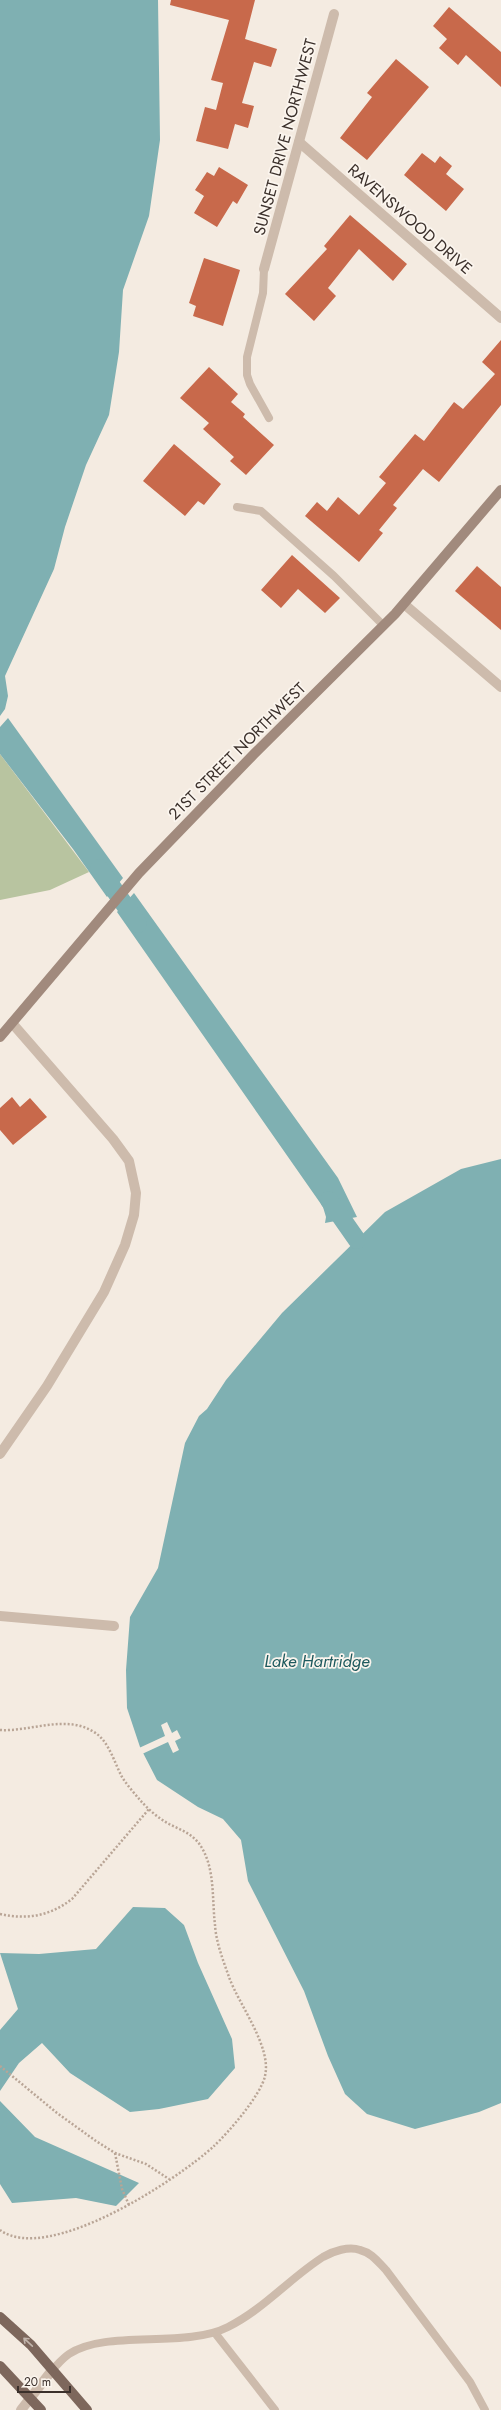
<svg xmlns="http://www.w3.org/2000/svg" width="501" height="2410" font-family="Jost,sans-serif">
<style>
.green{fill:#b8c4a0}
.water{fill:#7fb0b2}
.pier{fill:#f4ebe1}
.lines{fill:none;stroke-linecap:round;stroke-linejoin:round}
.canal{stroke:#7fb0b2;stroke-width:18}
.building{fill:#c8694b}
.path{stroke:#b9a596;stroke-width:2.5;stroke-dasharray:2 2;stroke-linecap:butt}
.lane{stroke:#cdbbac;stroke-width:8}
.street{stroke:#cdbbac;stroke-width:10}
.secondary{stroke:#a18a7d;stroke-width:10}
.primary{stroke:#7d675c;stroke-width:10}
.oneway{stroke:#c2b5ac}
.labels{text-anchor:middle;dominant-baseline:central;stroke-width:3.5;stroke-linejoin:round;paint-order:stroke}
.street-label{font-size:16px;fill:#3b302b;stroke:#fbf5ee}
.water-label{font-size:17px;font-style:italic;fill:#1f5a5e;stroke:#fbf5ee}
</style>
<rect width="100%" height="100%" fill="#f4ebe1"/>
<path class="green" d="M 0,754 L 89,872 L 50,890 L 0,900 Z"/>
<g class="water">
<path d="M 0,0 L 158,0 L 160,140 L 149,216 L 123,290 L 119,352 L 109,415 L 86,465 L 65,527 L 54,569 L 5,676 L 8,696 L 5,709 L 0,716 Z"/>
<path d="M 8,718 L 123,878 L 107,897 L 73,849 L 0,754 L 0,727 Z"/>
<path d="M 134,893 L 338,1178 L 357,1217 L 325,1223 L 326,1217 L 323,1207 L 117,912 Z"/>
<path d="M 501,1159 L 501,2103 L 479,2112 L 415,2129 L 367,2114 L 345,2094 L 328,2056 L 304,1991 L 248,1881 L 241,1840 L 223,1819 L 198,1807 L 157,1780 L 140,1747 L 127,1708 L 126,1670 L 130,1617 L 158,1568 L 185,1443 L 199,1416 L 207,1409 L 226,1380 L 282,1313 L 385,1212 L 461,1169 Z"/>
<path d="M 133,1907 L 165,1908 L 184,1925 L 198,1963 L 232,2039 L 235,2068 L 208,2099 L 159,2109 L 130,2112 L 70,2073 L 42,2043 L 19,2063 L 0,2091 L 0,2030 L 18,2009 L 0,1953 L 39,1954 L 96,1949 Z"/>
<path d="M 0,2101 L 35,2137 L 139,2183 L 116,2206 L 76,2198 L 12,2203 L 0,2184 Z"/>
</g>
<path class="pier" d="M 167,1722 L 172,1733 L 177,1730 L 181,1738 L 175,1741 L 179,1750 L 173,1753 L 168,1742 L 142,1754 L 139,1748 L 165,1736 L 161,1725 Z"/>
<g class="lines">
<g class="canal">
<path d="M 99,868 L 138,924"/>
<path d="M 329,1200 L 357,1240"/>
</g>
</g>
<g class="building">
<path d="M 171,0 L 255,0 L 245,39 L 277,49 L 271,67 L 254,62 L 242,103 L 254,106 L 248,128 L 235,124 L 228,149 L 196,141 L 205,107 L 216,110 L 223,83 L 211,80 L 229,20 L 170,5 Z"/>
<path d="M 449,7 L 501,52 L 501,87 L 466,55 L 458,65 L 439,48 L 447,39 L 433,26 Z"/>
<path d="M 396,59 L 429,87 L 367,160 L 340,138 L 372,97 L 367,93 Z"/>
<path d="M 422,153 L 435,163 L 440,156 L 452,166 L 446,174 L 464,189 L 446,211 L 404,175 Z"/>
<path d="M 219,167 L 248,185 L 237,204 L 233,201 L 217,227 L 194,213 L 204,196 L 195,190 L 207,172 L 214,176 Z"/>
<path d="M 350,215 L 407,264 L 393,281 L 359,249 L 328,288 L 336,296 L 314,321 L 285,294 L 327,249 L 324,246 Z"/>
<path d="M 204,258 L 240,270 L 223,326 L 193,316 L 196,306 L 189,303 Z"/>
<path d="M 501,340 L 501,405 L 439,482 L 423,469 L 393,505 L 397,508 L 379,530 L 383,533 L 359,562 L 305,516 L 317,502 L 327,511 L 338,497 L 359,515 L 386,483 L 379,477 L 415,434 L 424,441 L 454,402 L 463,409 L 495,374 L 482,362 Z"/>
<path d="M 209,367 L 238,394 L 231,402 L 245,414 L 243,417 L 274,445 L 246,475 L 230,461 L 234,457 L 203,429 L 209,423 L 180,398 Z"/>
<path d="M 174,444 L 221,484 L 204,505 L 198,501 L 185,516 L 143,481 Z"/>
<path d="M 292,555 L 340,598 L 325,613 L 298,589 L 281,608 L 261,590 Z"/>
<path d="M 477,566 L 501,587 L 501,630 L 455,591 Z"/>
<path d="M 12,1097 L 20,1107 L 30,1098 L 47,1117 L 13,1145 L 0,1130 L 0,1108 Z"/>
</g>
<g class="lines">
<g class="path">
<path d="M 0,1730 C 30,1732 66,1714 94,1732 C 109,1741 114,1762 122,1777 C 127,1785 134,1793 140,1800 C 148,1809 158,1818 169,1824 C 181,1830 194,1834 202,1848 C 215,1870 212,1900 215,1925 C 216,1942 223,1960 229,1977 C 239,2005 272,2047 265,2076 C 261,2095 228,2133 214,2146 C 177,2180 48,2265 0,2230"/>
<path d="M 0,1914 C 27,1920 50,1916 72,1899 L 149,1809"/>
<path d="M 0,2066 L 57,2113 L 96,2141 L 115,2153 L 146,2164 L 169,2179"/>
<path d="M 115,2153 L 122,2189 L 129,2205"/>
</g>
<g class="lane">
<path d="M 264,269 L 263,293 L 247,357 L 247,375 L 250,384 L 269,418"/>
<path d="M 237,507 L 261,511 L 334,576 L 383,625"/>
<path d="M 215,2333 L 275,2410"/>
<path d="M 53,2369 C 58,2364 63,2358 69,2354 C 106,2329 185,2349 228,2327 C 264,2309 290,2278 323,2257 C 333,2251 349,2246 360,2250 C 372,2253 378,2262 386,2270 L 470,2382 L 485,2410"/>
</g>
<g class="street">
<path d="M 299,142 L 501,318"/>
<path d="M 264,269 L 334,14"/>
<path d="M 404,604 L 501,687"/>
<path d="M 0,1454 L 47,1386 L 104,1292 L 125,1245 L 134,1215 L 136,1193 L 129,1161 L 113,1139 L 12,1023"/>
<path d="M 0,1616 L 114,1626"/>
<path d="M 21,2410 L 53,2369"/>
</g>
<path class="secondary" d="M 0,1037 L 139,873 L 254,754 L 395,614 L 501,490"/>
<g class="primary">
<path d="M 0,2317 L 31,2345 L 87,2410"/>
<path d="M 0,2366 L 41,2410"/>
</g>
</g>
<defs><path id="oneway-shaft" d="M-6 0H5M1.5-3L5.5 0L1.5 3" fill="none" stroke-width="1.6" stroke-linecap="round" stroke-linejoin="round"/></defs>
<use class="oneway" href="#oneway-shaft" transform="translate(28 2342) rotate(-137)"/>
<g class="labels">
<g class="street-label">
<text transform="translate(285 137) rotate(-75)">SUNSET DRIVE NORTHWEST</text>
<text transform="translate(410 219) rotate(41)">RAVENSWOOD DRIVE</text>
<text transform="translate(237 751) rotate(-45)">21ST STREET NORTHWEST</text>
</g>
<g class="water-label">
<text x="317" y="1661">Lake Hartridge</text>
</g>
</g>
<path d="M18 2386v6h52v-6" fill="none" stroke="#3b302b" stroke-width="2"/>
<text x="24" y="2386" font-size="12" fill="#3b302b" stroke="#fbf5ee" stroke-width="3" paint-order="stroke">20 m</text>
</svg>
